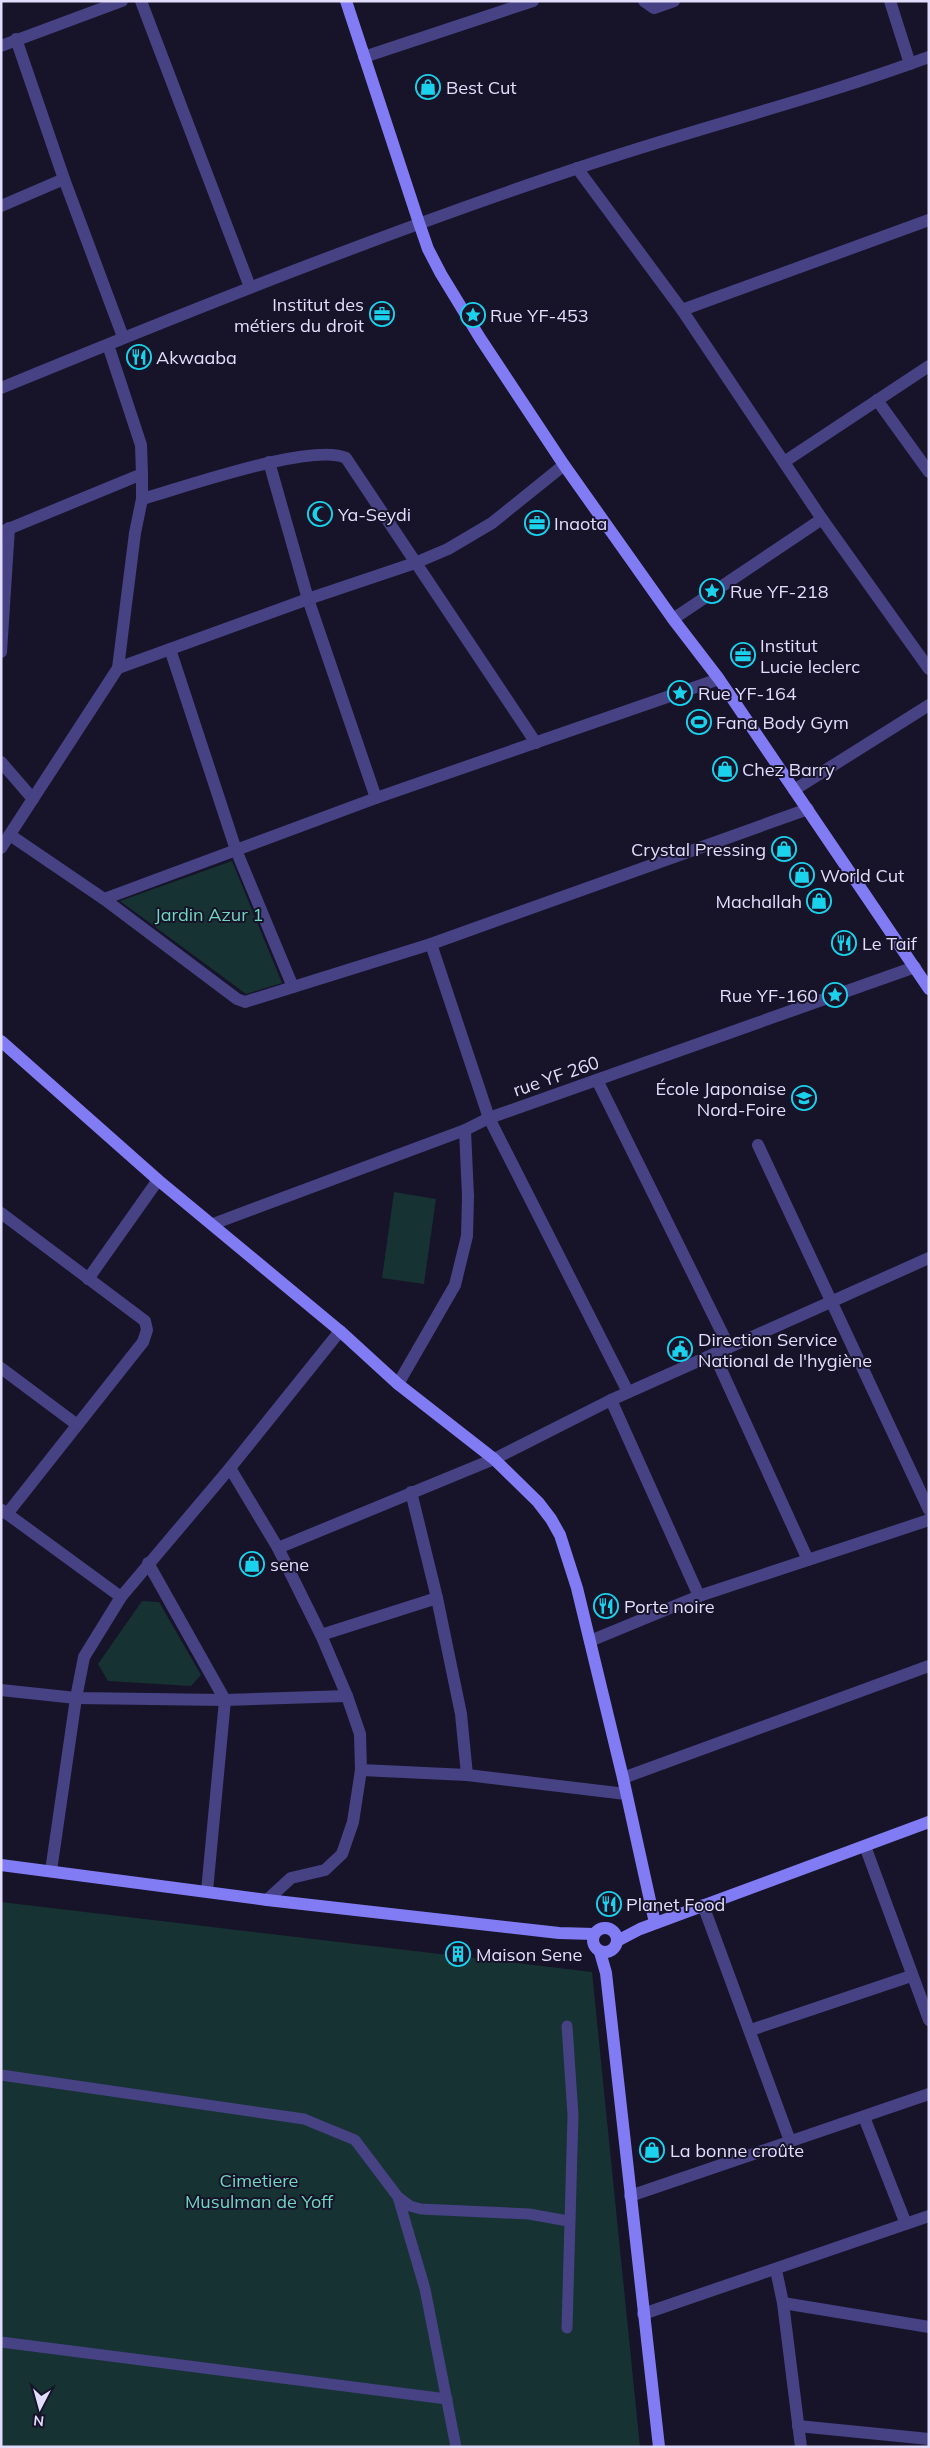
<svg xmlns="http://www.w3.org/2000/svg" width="930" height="2448" font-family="Mulish,sans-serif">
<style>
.green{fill:#163232}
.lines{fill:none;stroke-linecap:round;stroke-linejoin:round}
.lane{stroke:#464284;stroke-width:11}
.street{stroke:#464284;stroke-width:12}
.secondary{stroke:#827cf4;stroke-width:12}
.labels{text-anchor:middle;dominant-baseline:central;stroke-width:4;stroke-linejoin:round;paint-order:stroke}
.poi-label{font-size:18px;fill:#e2ddfc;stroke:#171329;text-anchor:start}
.park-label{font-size:18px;fill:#6ed7c0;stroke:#171329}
.street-label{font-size:18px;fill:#e2ddfc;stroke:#171329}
</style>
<rect width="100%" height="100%" fill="#171329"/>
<g class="green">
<path d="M 232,861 L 282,983 L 246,994 L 120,901 Z"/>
<path d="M 394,1192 L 436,1199 L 424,1284 L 382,1278 Z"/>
<path d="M 142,1601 L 159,1602 L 201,1675 L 191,1686 L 108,1681 L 98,1664 Z"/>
<path d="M 1,1902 L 592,1972 L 640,2447 L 1,2447 Z"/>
</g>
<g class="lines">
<g class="lane">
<path d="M 1,2075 L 304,2119 L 355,2140 L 398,2197 L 425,2289 L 456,2447"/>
<path d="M 398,2197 L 410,2206 L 421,2209 L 529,2214 L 568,2221"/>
<path d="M 567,2328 L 573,2115 L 567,2026"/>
<path d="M 1,2342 L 447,2399"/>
</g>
<g class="street">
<path d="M 141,1 L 250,287"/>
<path d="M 644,1 L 654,8 L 674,1"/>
<path d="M 890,1 L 910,64"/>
<path d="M 16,39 L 64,179 L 123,337"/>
<path d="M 1,46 L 122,1"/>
<path d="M 364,57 L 533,1"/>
<path d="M 577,168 L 682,310 L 822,519 L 929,669"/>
<path d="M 1,206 L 64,179"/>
<path d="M 682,310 L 929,220"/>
<path d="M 1,388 C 191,310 381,234 575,169 C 692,129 813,100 929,57"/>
<path d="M 877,400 L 929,472"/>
<path d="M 269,462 L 308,599 L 376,798"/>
<path d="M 784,462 L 929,366"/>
<path d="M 142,499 C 182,488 312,442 346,458 L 536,743"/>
<path d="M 1,532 L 142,474"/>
<path d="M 673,619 L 822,519"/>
<path d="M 170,649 L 236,850 L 293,987"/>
<path d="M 1,652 L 9,528"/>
<path d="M 118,668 L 308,599 L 415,563 L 448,549 L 492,523 L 564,465"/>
<path d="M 1,762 L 33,799"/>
<path d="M 794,790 L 929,705"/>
<path d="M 10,835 L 104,899 L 237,999 L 245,1002 L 431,944 L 808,809"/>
<path d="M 1,848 L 118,668 L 135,533 L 142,499 L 142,474 L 141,445 L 108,345"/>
<path d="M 104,899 L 376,798 L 719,679"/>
<path d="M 431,944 L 489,1118 L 628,1392"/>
<path d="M 597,1080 L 729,1347"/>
<path d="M 758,1145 L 929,1510"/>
<path d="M 1,1213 L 145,1321 L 147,1330 L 143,1342 L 7,1514"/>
<path d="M 213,1224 L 465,1130 L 489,1118 L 915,967"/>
<path d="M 88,1279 L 158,1180"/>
<path d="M 714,1354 L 808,1560"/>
<path d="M 1,1368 L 76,1424"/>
<path d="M 398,1384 L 455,1285 L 467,1236 L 468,1196 L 465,1130"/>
<path d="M 611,1400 L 699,1596"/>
<path d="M 230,1468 L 278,1548 L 321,1635 L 347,1696 L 360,1734 L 361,1770 L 353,1822 L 342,1854 L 325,1870 L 291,1878 L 267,1900"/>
<path d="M 411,1492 L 437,1598 L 461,1714 L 467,1775"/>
<path d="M 2,1510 L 121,1597"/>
<path d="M 278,1548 L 494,1459 L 611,1400 L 929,1258"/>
<path d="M 148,1563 L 225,1700 L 207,1891"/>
<path d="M 321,1635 L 437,1598"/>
<path d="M 590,1641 L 699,1596 L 929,1520"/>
<path d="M 1,1690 L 76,1698 L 225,1700 L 347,1696"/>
<path d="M 361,1770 L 467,1775 L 626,1794"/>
<path d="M 623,1778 L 929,1666"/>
<path d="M 865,1846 L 929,2020"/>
<path d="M 51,1871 L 76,1698 L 84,1657 L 121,1597 L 230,1468 L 340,1331"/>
<path d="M 703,1905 L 790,2141"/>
<path d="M 751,2030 L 911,1976"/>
<path d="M 864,2117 L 906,2224"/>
<path d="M 630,2196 L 929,2094"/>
<path d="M 776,2270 L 783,2303 L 801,2447"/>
<path d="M 783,2303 L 929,2327"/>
<path d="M 643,2314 L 929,2216"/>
<path d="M 798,2426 L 929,2439"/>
</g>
<g class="secondary">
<path d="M 346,1 L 419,223 L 428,249 L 441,274 L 480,338 L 564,465 L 673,619 L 719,679 L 929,989"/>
<path d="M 1,1041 L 158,1180 L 340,1331 L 398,1384 L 494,1459 L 538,1502 L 551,1519 L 560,1535 L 577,1588 L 623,1778 L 655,1923"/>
<path d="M 1,1865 L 267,1900 L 559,1933 L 594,1934"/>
<circle cx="605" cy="1940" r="12"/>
<path d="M 617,1941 L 640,1929 L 929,1822"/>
<path d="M 600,1952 L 606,1973 L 659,2447"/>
</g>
</g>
<defs>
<symbol id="shop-ring" viewBox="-11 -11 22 22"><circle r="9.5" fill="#171329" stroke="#1ad2ec" stroke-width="1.5"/><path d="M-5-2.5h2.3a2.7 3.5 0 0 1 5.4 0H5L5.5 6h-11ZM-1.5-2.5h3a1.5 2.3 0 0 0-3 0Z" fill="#1ad2ec"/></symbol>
<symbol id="office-ring" viewBox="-11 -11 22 22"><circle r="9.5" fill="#171329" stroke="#1ad2ec" stroke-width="1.5"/><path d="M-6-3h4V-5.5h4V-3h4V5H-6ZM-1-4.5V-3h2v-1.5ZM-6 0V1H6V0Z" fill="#1ad2ec"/></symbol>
<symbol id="sight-ring" viewBox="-11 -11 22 22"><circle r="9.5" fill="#171329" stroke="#1ad2ec" stroke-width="1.5"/><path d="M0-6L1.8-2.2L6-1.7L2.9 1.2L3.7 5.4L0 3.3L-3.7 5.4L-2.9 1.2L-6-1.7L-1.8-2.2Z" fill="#1ad2ec"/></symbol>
<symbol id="restaurant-ring" viewBox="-11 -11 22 22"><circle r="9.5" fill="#171329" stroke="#1ad2ec" stroke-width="1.5"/><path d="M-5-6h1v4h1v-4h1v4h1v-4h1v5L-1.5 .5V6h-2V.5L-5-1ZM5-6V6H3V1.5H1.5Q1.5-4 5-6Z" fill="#1ad2ec"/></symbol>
<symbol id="mosque-ring" viewBox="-11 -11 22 22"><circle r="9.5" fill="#171329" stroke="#1ad2ec" stroke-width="1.5"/><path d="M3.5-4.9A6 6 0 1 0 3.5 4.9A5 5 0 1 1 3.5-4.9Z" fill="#1ad2ec"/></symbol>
<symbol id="stadium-ring" viewBox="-11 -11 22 22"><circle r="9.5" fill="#171329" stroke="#1ad2ec" stroke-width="1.5"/><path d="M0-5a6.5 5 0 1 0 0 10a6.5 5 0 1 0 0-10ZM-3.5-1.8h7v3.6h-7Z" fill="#1ad2ec"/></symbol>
<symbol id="school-ring" viewBox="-11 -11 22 22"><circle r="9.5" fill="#171329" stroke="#1ad2ec" stroke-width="1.5"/><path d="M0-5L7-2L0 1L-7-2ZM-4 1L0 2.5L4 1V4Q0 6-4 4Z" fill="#1ad2ec"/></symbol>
<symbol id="civic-ring" viewBox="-11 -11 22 22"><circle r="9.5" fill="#171329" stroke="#1ad2ec" stroke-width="1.5"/><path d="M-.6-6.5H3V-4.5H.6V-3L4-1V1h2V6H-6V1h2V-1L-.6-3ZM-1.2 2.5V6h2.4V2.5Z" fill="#1ad2ec"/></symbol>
<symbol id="building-ring" viewBox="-11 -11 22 22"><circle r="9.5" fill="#171329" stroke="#1ad2ec" stroke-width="1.5"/><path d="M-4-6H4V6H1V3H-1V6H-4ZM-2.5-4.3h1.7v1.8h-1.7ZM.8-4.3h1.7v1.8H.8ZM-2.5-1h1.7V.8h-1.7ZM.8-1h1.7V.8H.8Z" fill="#1ad2ec"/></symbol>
</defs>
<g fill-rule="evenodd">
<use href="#shop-ring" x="414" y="73" width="28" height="28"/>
<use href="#office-ring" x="368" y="300" width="28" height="28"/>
<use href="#sight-ring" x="459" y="301" width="28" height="28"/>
<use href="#restaurant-ring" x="125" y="343" width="28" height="28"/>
<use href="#mosque-ring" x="306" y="500" width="28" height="28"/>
<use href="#office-ring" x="523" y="509" width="28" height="28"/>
<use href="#sight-ring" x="698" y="577" width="28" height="28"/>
<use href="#office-ring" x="729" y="641" width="28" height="28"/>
<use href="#sight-ring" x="666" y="679" width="28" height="28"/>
<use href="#stadium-ring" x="685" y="708" width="28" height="28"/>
<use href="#shop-ring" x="711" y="755" width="28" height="28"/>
<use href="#shop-ring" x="770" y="835" width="28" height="28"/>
<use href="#shop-ring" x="788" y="861" width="28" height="28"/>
<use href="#shop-ring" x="805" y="887" width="28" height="28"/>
<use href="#restaurant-ring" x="830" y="929" width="28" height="28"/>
<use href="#sight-ring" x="821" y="981" width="28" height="28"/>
<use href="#school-ring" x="790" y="1084" width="28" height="28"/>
<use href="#civic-ring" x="666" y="1335" width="28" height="28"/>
<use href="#shop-ring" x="238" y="1550" width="28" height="28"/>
<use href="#restaurant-ring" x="592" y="1592" width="28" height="28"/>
<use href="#restaurant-ring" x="595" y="1890" width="28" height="28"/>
<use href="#building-ring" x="444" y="1940" width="28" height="28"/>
<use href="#shop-ring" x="638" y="2136" width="28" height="28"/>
</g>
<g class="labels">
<g class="poi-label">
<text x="446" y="87">Best Cut</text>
<text x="364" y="304" text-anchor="end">Institut des<tspan x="364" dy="21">métiers du droit</tspan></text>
<text x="490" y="315">Rue YF-453</text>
<text x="156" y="357">Akwaaba</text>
<text x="338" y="514">Ya-Seydi</text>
<text x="554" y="523">Inaota</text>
<text x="730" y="591">Rue YF-218</text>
<text x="760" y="645">Institut<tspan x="760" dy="21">Lucie leclerc</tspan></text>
<text x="698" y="693">Rue YF-164</text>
<text x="716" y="722">Fana Body Gym</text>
<text x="742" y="769">Chez Barry</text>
<text x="766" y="849" text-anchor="end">Crystal Pressing</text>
<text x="820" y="875">World Cut</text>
<text x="802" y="901" text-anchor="end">Machallah</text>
<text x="862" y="943">Le Taif</text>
<text x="818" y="995" text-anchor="end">Rue YF-160</text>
<text x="786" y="1088" text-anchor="end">École Japonaise<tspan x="786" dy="21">Nord-Foire</tspan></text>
<text x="698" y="1339">Direction Service<tspan x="698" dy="21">National de l'hygiène</tspan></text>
<text x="270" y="1564">sene</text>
<text x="624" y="1606">Porte noire</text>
<text x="626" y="1904">Planet Food</text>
<text x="476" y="1954">Maison Sene</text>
<text x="670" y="2150">La bonne croûte</text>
</g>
<g class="park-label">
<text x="209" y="914">Jardin Azur 1</text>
<text x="259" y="2180">Cimetiere<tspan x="259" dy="21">Musulman de Yoff</tspan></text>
</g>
<g class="street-label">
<text transform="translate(556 1076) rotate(-19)">rue YF 260</text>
</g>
</g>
<rect width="930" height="2448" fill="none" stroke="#e2ddfc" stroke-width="5"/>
<g transform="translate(40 2408) rotate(186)" stroke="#171329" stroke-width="4" paint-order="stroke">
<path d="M0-4L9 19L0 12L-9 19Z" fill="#e2ddfc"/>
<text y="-8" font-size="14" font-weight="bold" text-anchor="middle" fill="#e2ddfc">N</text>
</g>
</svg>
